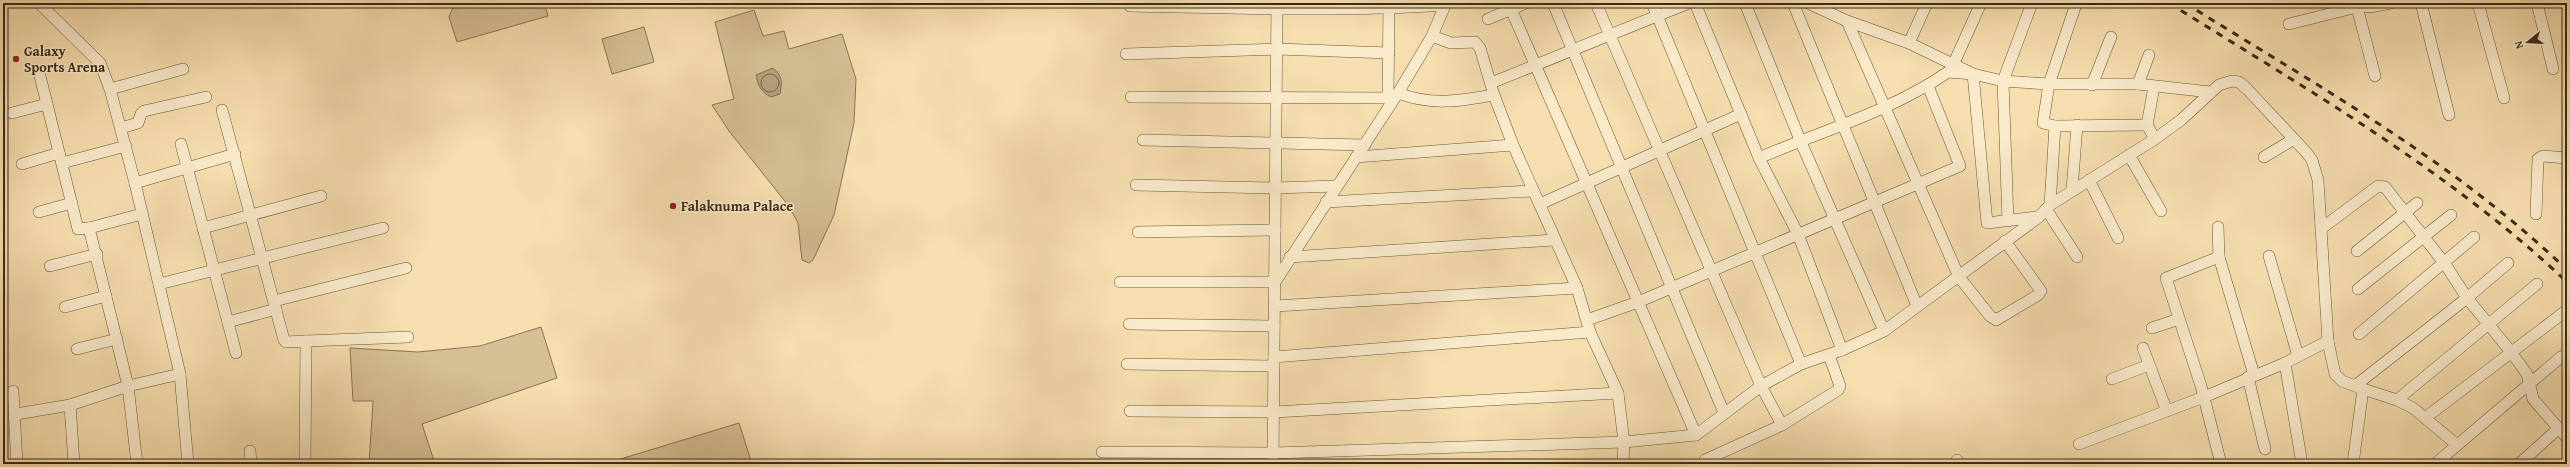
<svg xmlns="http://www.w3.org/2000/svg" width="2570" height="467" font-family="'Gentium Book Plus',serif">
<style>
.green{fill:#d6bf95;stroke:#887458}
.water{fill:#b6a07c;stroke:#847055}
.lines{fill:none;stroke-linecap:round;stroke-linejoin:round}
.shore{stroke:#78644b;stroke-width:1}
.street-casing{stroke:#69563f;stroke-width:12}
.street{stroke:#f9eaca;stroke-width:11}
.rail{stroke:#3a291a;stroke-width:3;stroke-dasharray:7 7;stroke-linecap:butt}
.poi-dot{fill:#8f2418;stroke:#f9eaca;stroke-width:1.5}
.labels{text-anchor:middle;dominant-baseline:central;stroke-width:3;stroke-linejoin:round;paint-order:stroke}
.poi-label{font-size:14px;font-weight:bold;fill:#3a291a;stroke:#f9eaca;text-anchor:start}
</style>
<rect width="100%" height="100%" fill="#f6deae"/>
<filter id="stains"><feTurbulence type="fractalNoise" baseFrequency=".005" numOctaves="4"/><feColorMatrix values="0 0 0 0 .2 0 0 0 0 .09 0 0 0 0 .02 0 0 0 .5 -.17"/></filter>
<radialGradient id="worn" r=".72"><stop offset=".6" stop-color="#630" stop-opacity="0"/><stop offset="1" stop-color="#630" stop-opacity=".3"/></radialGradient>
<g class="green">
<path d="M 455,3 L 544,3 L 548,16 L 457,42 L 449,17 Z"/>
<path d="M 754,10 L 763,36 L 784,31 L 789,49 L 842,34 L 856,79 L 854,123 L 834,215 L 813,260 L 809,263 L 802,260 L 798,223 L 788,205 L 729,131 L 712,105 L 734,99 L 715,22 Z"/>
<path d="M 644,27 L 654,62 L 612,74 L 602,39 Z"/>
<path d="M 541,327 L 557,378 L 422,424 L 435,464 L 369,464 L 373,401 L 353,401 L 350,348 L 418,352 L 480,346 Z"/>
<path d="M 739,423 L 752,464 L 604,464 Z"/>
</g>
<path class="water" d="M 773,68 C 783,76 782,82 780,94 L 771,97 C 761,92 758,86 756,75 Z"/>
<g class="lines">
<circle class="shore" cx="770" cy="83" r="9"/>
<defs>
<g id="street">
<path d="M 39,3 L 100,63 L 110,89 L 135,183 L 180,374 L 188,464"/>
<path d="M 1553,3 L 1724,413"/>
<path d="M 1596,3 L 1761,386 L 1782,425"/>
<path d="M 1652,3 L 1801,364"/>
<path d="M 1695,3 L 1759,158 L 1798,234 L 1842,350"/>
<path d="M 1745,3 L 1800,140 L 1884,331"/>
<path d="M 1793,3 L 1917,306"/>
<path d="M 1808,3 L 1847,21 L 1909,43 L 1973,74 L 2003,81 L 2049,84 L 2138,84 L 2210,92"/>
<path d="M 2358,3 L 2361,6 L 2370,7 L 2391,3"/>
<path d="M 2421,3 L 2449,115"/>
<path d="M 2478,3 L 2504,98"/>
<path d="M 2537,3 L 2553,69"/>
<path d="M 1130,6 C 1235,8 1340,12 1445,5"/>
<path d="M 2075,7 L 2049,84 L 2043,123 L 2055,126 L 2147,125"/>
<path d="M 2357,7 L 2375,76"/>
<path d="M 1511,9 L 1696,435"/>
<path d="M 1488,19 L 1526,3"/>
<path d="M 1847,21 L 1959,277 L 1990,316 L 1996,320 L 2038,295 L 2041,291 L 2005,241"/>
<path d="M 2289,24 L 2361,6"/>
<path d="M 1432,36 L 1451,43 L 1475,42 L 1480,48 L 1494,95 L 1513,145 L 1577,288 L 1590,332 L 1618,393 L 1624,442 L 1623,464"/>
<path d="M 1909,43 L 1927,3"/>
<path d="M 1126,54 L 1277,49 L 1389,53"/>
<path d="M 1953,65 L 1981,3"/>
<path d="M 40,76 L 78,229 L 89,228 L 128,386 L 137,464"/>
<path d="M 1491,83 L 1689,3"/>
<path d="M 2138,84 L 2149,55"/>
<path d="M 2092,85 L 2111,37"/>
<path d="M 2154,87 L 2147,125 L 2155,139"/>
<path d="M 110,89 L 183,69"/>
<path d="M 1398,93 C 1431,106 1460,101 1494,95"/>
<path d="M 1131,97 L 1388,98 L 1391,104"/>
<path d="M 1388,98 L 1389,3"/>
<path d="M 222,110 L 284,340 L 286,342 L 306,341 L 305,464"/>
<path d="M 12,113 L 47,104"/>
<path d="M 121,128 L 138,123 L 141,114 L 144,111 L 206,97"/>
<path d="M 1143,140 L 1365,145"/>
<path d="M 181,144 L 236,353"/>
<path d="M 2129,155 L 2161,211"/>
<path d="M 1356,157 L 1513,145"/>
<path d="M 2264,157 L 2294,139"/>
<path d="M 1759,158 C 1821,131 1892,111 1948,72 L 1973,74 L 1987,223 L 2037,217"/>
<path d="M 62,163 L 126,146"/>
<path d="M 22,164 L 59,153"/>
<path d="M 2089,180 L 2118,238"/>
<path d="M 135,183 L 235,154"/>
<path d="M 1136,185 L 1275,188 L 1337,186"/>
<path d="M 2072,190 L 2077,125"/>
<path d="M 1326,202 L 1532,191"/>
<path d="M 1540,204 L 1741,114"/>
<path d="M 2050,205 L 2055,126"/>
<path d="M 2046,209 L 2077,257"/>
<path d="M 39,212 L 72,203"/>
<path d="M 2536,214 L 2538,159 L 2543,156 L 2567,158"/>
<path d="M 2008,221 L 2003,81 L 2032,3"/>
<path d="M 2218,227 L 2219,257"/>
<path d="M 89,228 L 142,214"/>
<path d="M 203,228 L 321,196"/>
<path d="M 2322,228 L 2378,186 L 2385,187 L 2445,264 L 2467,298 L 2511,352 L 2527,374 L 2533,399 L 2567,438"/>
<path d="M 1138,232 L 1275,230"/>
<path d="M 2357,251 L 2417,203"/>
<path d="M 2269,256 L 2298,356"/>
<path d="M 1290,257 L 1554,240"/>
<path d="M 50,266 L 97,254"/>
<path d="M 1120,282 L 1275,282 L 1398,93 L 1432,36 L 1446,3"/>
<path d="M 159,284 L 383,228"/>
<path d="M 2358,289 L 2451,215"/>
<path d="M 274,301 L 406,268"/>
<path d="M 1275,306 L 1577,288"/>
<path d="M 65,307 L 106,296"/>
<path d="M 1587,320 L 1638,302 L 1960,166 L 1928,86"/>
<path d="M 228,322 L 276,309"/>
<path d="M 1129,324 L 1274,326"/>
<path d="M 2152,328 L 2179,319"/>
<path d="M 2359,334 L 2474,237"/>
<path d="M 306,341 L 408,337"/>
<path d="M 2328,341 L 2335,374 L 2342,381 L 2363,389 L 2353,464"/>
<path d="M 2143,348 L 2166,409"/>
<path d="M 77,349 L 117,339"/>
<path d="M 1274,357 L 1590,332"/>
<path d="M 1127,364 L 1274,366"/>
<path d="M 2248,377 L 2265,449"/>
<path d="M 2112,379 L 2149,365"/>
<path d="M 2356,385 L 2467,298 L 2508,263"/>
<path d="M 2363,389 L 2397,400 L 2413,408 L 2456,444"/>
<path d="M 13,391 L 17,464"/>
<path d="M 2397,400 L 2537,284"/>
<path d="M 70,405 L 74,464"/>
<path d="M 1130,411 L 1274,412 L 1618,393"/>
<path d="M 16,414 L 70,405 L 128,386 L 180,374"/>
<path d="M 2425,418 L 2567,310"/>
<path d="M 2079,444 L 2204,397 L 2285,363"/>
<path d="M 250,451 L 251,464"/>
<path d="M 1102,452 L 1273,453 L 1624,442 L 1696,435 L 1761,386 L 1801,364 L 1842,350 L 1884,331 L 2039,217 L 2050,205 L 2155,139 L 2181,120 L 2219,85 L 2232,81 L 2239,82 L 2247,89 L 2306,152 L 2312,160 L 2318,180 L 2328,341 L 2285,363 L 2302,464"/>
<path d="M 1957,460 L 1959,464"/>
<path d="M 1273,464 L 1277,3"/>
<path d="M 1707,464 L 1705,460 L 1782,425 L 1838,390 L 1840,386 L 1829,355"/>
<path d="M 2221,464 L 2201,386 L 2166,278 L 2219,257 L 2254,375"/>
<path d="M 2435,464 L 2561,357 L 2567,355"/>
<path d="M 2519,464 L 2558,429"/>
</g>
</defs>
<use href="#street" class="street-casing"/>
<use href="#street" class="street"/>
<g class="rail">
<path d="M 2169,3 C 2306,89 2448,170 2567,282"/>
<path d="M 2185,3 C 2316,85 2455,162 2567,270"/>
</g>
</g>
<g class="poi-dot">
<circle cx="16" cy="59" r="4"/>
<circle cx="673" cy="206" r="4"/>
</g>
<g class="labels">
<g class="poi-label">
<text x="24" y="51">Galaxy<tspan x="24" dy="16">Sports Arena</tspan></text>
<text x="681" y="206">Falaknuma Palace</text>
</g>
</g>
<rect width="2570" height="467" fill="none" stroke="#f6deae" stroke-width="16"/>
<rect x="4" y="4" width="2562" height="459" fill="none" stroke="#3a291a" stroke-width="2"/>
<rect x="8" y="8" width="2554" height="451" fill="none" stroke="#3a291a"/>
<g transform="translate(2528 42) rotate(252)" stroke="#f9eaca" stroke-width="3" paint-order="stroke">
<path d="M0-3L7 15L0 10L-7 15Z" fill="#3a291a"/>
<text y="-6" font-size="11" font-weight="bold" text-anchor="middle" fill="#3a291a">N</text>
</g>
<rect width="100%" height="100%" filter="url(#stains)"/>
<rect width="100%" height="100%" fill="url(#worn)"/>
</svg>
